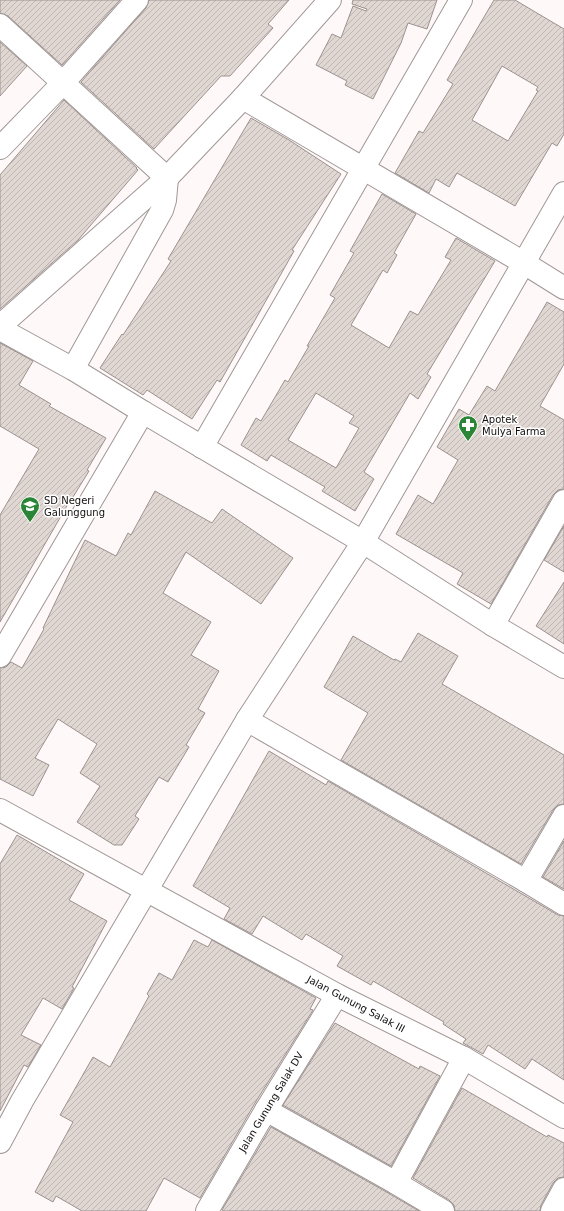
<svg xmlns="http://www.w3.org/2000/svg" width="564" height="1211" font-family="'DejaVu Sans',sans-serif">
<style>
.building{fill:url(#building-hatch);stroke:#9b928f;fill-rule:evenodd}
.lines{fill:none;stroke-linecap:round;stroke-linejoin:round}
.street-casing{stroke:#a09796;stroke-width:24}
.secondary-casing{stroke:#a09796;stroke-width:24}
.street{stroke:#fff;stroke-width:22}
.secondary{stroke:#fff;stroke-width:22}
.labels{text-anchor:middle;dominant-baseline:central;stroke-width:3;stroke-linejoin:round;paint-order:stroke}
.poi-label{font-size:10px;fill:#120e0e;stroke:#fff;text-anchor:start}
.street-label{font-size:10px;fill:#120e0e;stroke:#fff}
</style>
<defs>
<pattern id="building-hatch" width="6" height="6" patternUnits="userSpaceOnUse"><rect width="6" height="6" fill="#e0d7d3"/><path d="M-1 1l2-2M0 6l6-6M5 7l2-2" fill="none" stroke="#bfb7b4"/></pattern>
</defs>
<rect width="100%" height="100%" fill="#fef8f8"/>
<g class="building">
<path d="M 0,0 L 120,0 L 62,65 L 8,16 L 0,13 Z"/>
<path d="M 149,0 L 289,0 L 268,24 L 273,28 L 230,76 L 221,76 L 154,149 L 81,82 L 146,8 Z"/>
<path d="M 353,0 L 437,0 L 427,29 L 408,23 L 401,43 L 373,99 L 345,85 L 347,81 L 316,65 L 332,34 L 341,38 L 353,6 L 366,11 L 367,9 L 352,4 Z"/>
<path d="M 494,0 L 515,0 L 564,29 L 564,134 L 557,146 L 552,143 L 515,206 L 457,173 L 449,187 L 436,179 L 429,193 L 395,173 L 419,131 L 423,133 L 453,84 L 447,80 ZM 502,66 L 538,87 L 536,90 L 538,91 L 508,141 L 472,120 Z"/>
<path d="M 0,42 L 27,66 L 0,96 Z"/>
<path d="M 64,100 L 137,168 L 136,168 L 138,170 L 78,240 L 0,309 L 0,175 Z"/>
<path d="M 251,118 L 289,140 L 341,174 L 292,250 L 294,251 L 220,382 L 217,380 L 192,419 L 147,390 L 143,395 L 100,368 L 122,334 L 123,335 L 171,261 L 168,259 Z"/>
<path d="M 382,194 L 416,214 L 394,253 L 397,255 L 387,273 L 383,270 L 351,325 L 389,348 L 410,311 L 418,315 L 451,260 L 445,257 L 456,238 L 495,261 L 427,374 L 431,377 L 418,399 L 410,393 L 364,472 L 374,479 L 355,511 L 322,491 L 325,487 L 271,455 L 267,461 L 241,445 L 256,418 L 261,421 L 285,380 L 288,382 L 309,346 L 307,346 L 335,298 L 330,295 L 354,253 L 350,251 ZM 316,393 L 354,416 L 349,423 L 359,428 L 336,468 L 288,440 Z"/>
<path d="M 547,302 L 564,312 L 564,364 L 540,406 L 564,420 L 564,489 L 558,490 L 553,495 L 491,604 L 457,584 L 463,573 L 396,534 L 418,495 L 433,504 L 458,460 L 437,447 L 459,409 L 469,415 L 487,386 L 495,391 Z"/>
<path d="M 0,343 L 33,361 L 19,385 L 51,404 L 49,406 L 106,438 L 87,470 L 89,471 L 73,497 L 72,497 L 0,622 L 0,515 L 39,449 L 0,426 Z"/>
<path d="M 155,491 L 212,523 L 222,509 L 293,558 L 261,604 L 186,552 L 163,593 L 211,622 L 191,655 L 219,671 L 198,709 L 205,713 L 186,745 L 189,747 L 168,782 L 159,777 L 135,816 L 139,819 L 122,845 L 114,845 L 77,822 L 100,786 L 80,773 L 97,744 L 58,719 L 35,758 L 49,765 L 33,796 L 0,779 L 0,668 L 6,667 L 11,662 L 22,668 L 44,629 L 43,628 L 85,540 L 116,556 L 128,533 L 131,535 Z"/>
<path d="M 564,526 L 564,572 L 544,560 Z"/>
<path d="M 564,582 L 564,644 L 536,626 Z"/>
<path d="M 418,633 L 458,656 L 442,684 L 564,755 L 564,804 L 558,805 L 553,810 L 521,864 L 341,760 L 368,713 L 324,687 L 353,636 L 394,660 L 395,659 L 401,662 Z"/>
<path d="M 269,751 L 326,785 L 328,781 L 558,915 L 564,916 L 564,1080 L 532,1059 L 525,1069 L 488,1045 L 483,1054 L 463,1043 L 466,1039 L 443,1024 L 444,1022 L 373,981 L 371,985 L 337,966 L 343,956 L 306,934 L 302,940 L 263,916 L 252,934 L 224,919 L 230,908 L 193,886 Z"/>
<path d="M 17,835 L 84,874 L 69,900 L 107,921 L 72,987 L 74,988 L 62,1009 L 43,998 L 21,1035 L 41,1045 L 28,1067 L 24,1065 L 0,1111 L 0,864 Z"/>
<path d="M 564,841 L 564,889 L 543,877 Z"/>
<path d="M 194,940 L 208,947 L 212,940 L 316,998 L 310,1009 L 313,1010 L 255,1103 L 200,1198 L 164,1178 L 146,1211 L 82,1211 L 56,1196 L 53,1202 L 35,1192 L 73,1122 L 60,1115 L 93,1057 L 110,1067 L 149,996 L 147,994 L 159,973 L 172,980 Z"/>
<path d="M 335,1023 L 419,1069 L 420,1066 L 440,1076 L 391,1166 L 283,1105 Z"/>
<path d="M 462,1088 L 547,1137 L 548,1135 L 564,1143 L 564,1177 L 558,1178 L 553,1183 L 541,1205 L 540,1211 L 455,1211 L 454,1205 L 449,1200 L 413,1178 Z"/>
<path d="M 271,1127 L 390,1194 L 419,1211 L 224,1211 L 222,1210 Z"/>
</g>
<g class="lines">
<defs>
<g id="street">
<path d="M 0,25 L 167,178"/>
<path d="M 243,98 L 524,263 L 564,288"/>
<path d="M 0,148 L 63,83 L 137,0"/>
<path d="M 0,326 L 167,178 L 243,98 L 330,0"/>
<path d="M 0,329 L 73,369 L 143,412"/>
<path d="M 73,369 L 162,210 L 165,200 L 167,178"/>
<path d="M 202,447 L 461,0"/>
<path d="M 493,625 L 564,501"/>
<path d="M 0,656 L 143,412 L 363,542 L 493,625 L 564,667"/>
<path d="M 247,720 L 526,881 L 564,904"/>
<path d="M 0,810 L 337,995 L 464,1058 L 564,1117"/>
<path d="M 526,881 L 564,816"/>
<path d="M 266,1110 L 396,1183 L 443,1211"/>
<path d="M 396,1183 L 464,1058"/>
<path d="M 207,1211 L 266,1110 L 337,995"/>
<path d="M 552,1211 L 564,1189"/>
</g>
<path id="secondary" d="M 0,1142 L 22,1101 L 247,720 L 363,542 L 564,193"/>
</defs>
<use href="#street" class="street-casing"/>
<use href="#secondary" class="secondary-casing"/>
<use href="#street" class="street"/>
<use href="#secondary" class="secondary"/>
</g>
<defs>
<symbol id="pharmacy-pin" viewBox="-11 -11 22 30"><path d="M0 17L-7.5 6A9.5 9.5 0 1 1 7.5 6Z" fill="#2a8536" stroke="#fff"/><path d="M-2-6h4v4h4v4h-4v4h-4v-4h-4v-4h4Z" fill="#fff"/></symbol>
<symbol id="school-pin" viewBox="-11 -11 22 30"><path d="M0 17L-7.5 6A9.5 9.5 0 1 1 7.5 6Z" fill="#2a8536" stroke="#fff"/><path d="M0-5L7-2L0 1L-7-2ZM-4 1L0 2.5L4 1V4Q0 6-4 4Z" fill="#fff"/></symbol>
</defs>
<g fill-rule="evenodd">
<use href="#pharmacy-pin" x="457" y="414" width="22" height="30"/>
<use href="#school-pin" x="19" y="495" width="22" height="30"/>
</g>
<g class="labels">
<g class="poi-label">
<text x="482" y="419">Apotek<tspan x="482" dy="12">Mulya Farma</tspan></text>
<text x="44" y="500">SD Negeri<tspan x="44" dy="12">Galunggung</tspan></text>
</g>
<g class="street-label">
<text transform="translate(356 1004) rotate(28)">Jalan Gunung Salak III</text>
<text transform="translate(271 1102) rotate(-59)">Jalan Gunung Salak DV</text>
</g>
</g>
</svg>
